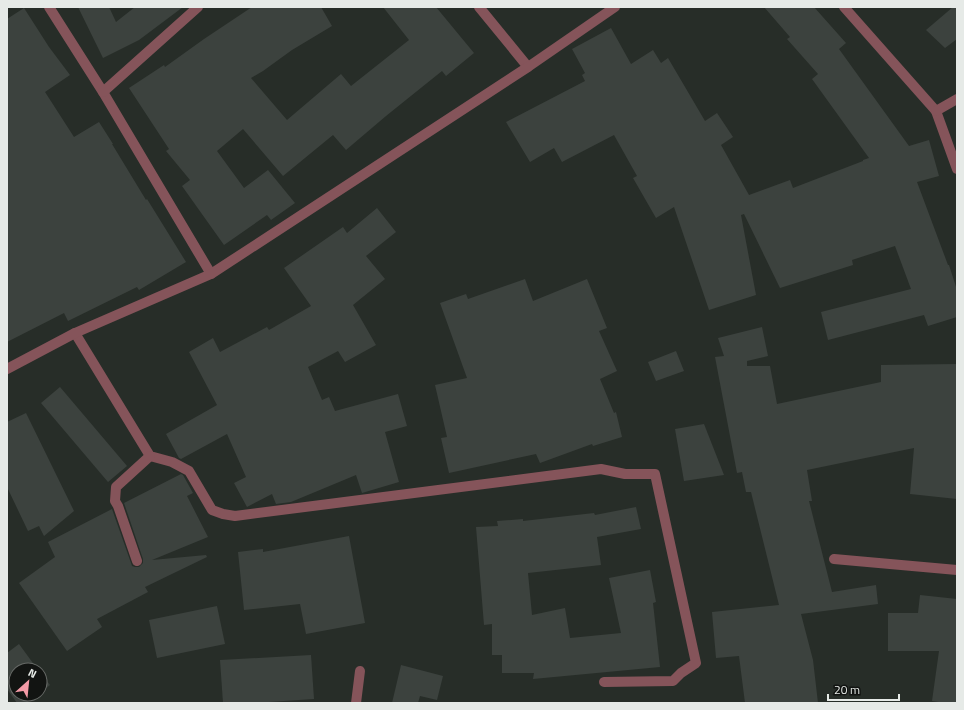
<svg xmlns="http://www.w3.org/2000/svg" width="964" height="710" font-family="'Titillium Web',sans-serif">
<style>
.building{fill:#3c423e}
.lines{fill:none;stroke-linecap:round;stroke-linejoin:round}
.minor{stroke:#85545a;stroke-width:10}
</style>
<rect width="100%" height="100%" fill="#272d28"/>
<g class="building">
<path d="M 78,7 L 109,7 L 116,22 L 135,7 L 183,7 L 139,40 L 103,58 Z"/>
<path d="M 252,7 L 321,7 L 332,26 L 292,50 L 263,71 L 251,78 L 287,120 L 341,74 L 351,86 L 409,40 L 383,7 L 436,7 L 474,53 L 446,76 L 442,71 L 386,116 L 346,150 L 333,135 L 283,176 L 243,129 L 217,151 L 244,188 L 268,170 L 295,203 L 271,220 L 267,215 L 224,245 L 182,186 L 190,180 L 166,151 L 169,149 L 129,88 L 164,65 L 165,67 L 204,39 Z"/>
<path d="M 764,7 L 814,7 L 846,43 L 839,49 L 909,146 L 929,140 L 939,176 L 917,182 L 948,265 L 949,265 L 957,290 L 957,317 L 928,326 L 924,315 L 828,340 L 821,312 L 911,289 L 895,246 L 852,260 L 853,265 L 780,288 L 744,214 L 741,215 L 756,295 L 709,310 L 674,207 L 656,218 L 633,178 L 637,176 L 614,135 L 562,162 L 554,148 L 530,162 L 506,122 L 585,81 L 582,75 L 585,73 L 572,49 L 611,28 L 631,64 L 653,50 L 661,63 L 668,58 L 705,121 L 717,113 L 733,137 L 721,145 L 749,195 L 790,180 L 793,188 L 863,161 L 863,160 L 869,158 L 812,79 L 818,74 L 787,39 L 790,37 Z"/>
<path d="M 953,7 L 957,7 L 957,39 L 945,48 L 926,30 Z"/>
<path d="M 24,8 L 49,47 L 70,75 L 45,92 L 74,137 L 99,122 L 113,144 L 112,144 L 146,200 L 147,199 L 186,262 L 139,290 L 137,287 L 68,321 L 64,313 L 7,342 L 7,19 Z"/>
<path d="M 377,208 L 396,232 L 366,256 L 385,279 L 353,305 L 376,345 L 345,362 L 338,351 L 308,367 L 322,400 L 329,397 L 335,411 L 398,394 L 407,426 L 385,432 L 399,482 L 362,493 L 356,475 L 291,502 L 276,504 L 272,494 L 247,507 L 234,483 L 246,477 L 227,434 L 181,459 L 179,458 L 166,434 L 217,405 L 189,352 L 213,338 L 220,352 L 267,327 L 269,330 L 311,306 L 284,268 L 343,227 L 347,233 Z"/>
<path d="M 525,279 L 533,301 L 587,279 L 607,328 L 599,331 L 617,371 L 600,379 L 614,413 L 616,412 L 622,437 L 593,446 L 592,444 L 540,463 L 536,454 L 449,473 L 441,438 L 447,437 L 435,385 L 467,378 L 440,303 L 466,294 L 468,299 Z"/>
<path d="M 762,327 L 768,356 L 747,361 L 747,366 L 770,366 L 777,404 L 881,382 L 881,365 L 957,364 L 957,499 L 910,494 L 914,448 L 807,470 L 812,501 L 809,501 L 832,592 L 876,585 L 878,604 L 801,614 L 813,660 L 818,703 L 745,703 L 739,656 L 716,658 L 712,612 L 779,605 L 751,492 L 746,492 L 742,472 L 737,473 L 715,357 L 724,356 L 718,338 Z"/>
<path d="M 676,351 L 684,371 L 656,381 L 648,362 Z"/>
<path d="M 60,387 L 127,466 L 108,482 L 41,403 Z"/>
<path d="M 26,413 L 74,511 L 44,536 L 39,526 L 28,531 L 7,487 L 7,422 Z"/>
<path d="M 704,424 L 724,475 L 684,481 L 675,429 Z"/>
<path d="M 181,474 L 183,475 L 193,493 L 187,496 L 208,537 L 152,560 L 206,555 L 207,557 L 145,587 L 148,592 L 97,619 L 102,627 L 67,651 L 19,583 L 55,557 L 48,542 L 112,509 L 131,563 L 132,566 L 135,567 L 139,567 L 143,563 L 143,559 L 124,503 Z"/>
<path d="M 636,507 L 641,529 L 597,537 L 601,565 L 528,573 L 532,615 L 565,608 L 570,638 L 621,633 L 609,578 L 650,570 L 656,602 L 653,603 L 660,667 L 533,679 L 534,673 L 502,673 L 502,655 L 492,655 L 492,624 L 484,625 L 476,527 L 498,526 L 497,521 L 523,519 L 523,521 L 594,513 L 595,515 Z"/>
<path d="M 349,536 L 365,623 L 306,634 L 300,604 L 244,610 L 238,552 L 263,549 L 263,552 Z"/>
<path d="M 920,595 L 957,599 L 957,703 L 945,703 L 932,701 L 939,651 L 888,651 L 888,613 L 918,613 Z"/>
<path d="M 217,606 L 225,644 L 157,658 L 149,620 Z"/>
<path d="M 19,644 L 38,670 L 16,670 L 16,694 L 38,694 L 26,703 L 17,703 L 7,689 L 7,653 Z"/>
<path d="M 311,655 L 314,699 L 254,703 L 223,703 L 220,660 Z"/>
<path d="M 401,665 L 443,676 L 437,700 L 420,696 L 418,703 L 392,703 Z"/>
<path d="M 40,672 L 50,685 L 40,693 Z"/>
</g>
<g class="lines">
<g class="minor">
<path d="M 49,7 L 103,92 L 211,274"/>
<path d="M 479,7 L 528,67"/>
<path d="M 844,7 L 936,111 L 957,169"/>
<path d="M 103,92 L 198,7"/>
<path d="M 936,111 L 957,99"/>
<path d="M 75,333 L 150,456 L 172,462 L 189,471 L 212,510 L 223,514 L 235,516 L 601,469 L 625,474 L 655,474 L 696,663 L 681,673 L 673,681 L 604,682"/>
<path d="M 7,369 L 75,333 L 211,274 L 528,67 L 615,7"/>
<path d="M 834,559 L 957,570"/>
<path d="M 137,561 L 118,506 L 115,501 L 116,487 L 150,456"/>
<path d="M 356,703 L 360,671"/>
</g>
</g>
<rect width="964" height="710" fill="none" stroke="#e6eae7" stroke-width="16"/>
<g transform="translate(28 682) rotate(27)"><circle r="19" fill="#121412" stroke="#676a67"/>
<path d="M0-3L7 15L0 10L-7 15Z" fill="#f49aa6"/>
<text y="-6" font-size="11" font-weight="bold" text-anchor="middle" fill="#e6eae7">N</text>
</g>
<path d="M828 694v6h71v-6" fill="none" stroke="#e6eae7" stroke-width="2"/>
<text x="834" y="694" font-size="12" fill="#e6eae7" stroke="#121412" stroke-width="3" paint-order="stroke">20 m</text>
</svg>
